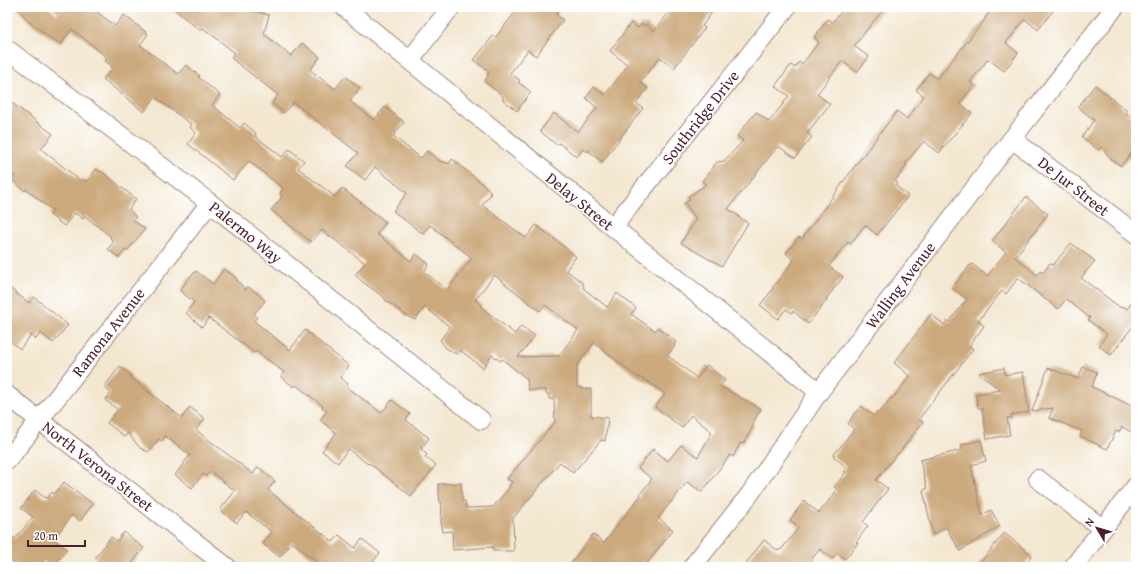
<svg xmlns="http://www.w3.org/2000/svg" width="1143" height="574" font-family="'Gentium Book Plus',serif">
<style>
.building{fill:#ccaa7e;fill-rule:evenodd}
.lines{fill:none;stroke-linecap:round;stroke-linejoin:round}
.minor-casing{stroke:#9e837e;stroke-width:20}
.minor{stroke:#fff;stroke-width:18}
.labels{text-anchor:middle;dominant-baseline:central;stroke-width:3;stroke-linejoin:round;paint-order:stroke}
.street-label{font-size:16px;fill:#4a1f2b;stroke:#fff}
</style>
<rect width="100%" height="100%" fill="#fff"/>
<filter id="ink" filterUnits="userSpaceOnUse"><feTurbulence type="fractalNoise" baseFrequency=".025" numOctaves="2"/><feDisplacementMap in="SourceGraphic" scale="8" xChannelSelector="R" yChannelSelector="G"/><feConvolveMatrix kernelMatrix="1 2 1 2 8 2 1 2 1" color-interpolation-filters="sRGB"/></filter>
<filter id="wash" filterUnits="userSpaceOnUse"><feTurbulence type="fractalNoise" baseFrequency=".012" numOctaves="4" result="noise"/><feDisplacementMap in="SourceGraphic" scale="16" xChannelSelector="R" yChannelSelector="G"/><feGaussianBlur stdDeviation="0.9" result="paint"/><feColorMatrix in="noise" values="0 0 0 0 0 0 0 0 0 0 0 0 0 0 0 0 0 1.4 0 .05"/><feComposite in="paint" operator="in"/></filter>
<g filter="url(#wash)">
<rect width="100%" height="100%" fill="#f3e7d0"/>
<g id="blocks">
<g class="building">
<path d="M 17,7 L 48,7 L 57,14 L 62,7 L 91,7 L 115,26 L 124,15 L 148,34 L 140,45 L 178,74 L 186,65 L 200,76 L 198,77 L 220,95 L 212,105 L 240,128 L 244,123 L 256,133 L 255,136 L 282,157 L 289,149 L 304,161 L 298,168 L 335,197 L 342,188 L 386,222 L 377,234 L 411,261 L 416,254 L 429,264 L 424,272 L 447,290 L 472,258 L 430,225 L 423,234 L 393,211 L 407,193 L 375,167 L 365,180 L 347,166 L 358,153 L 293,102 L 284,113 L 272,103 L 278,95 L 231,58 L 235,53 L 203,28 L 201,31 L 171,7 L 238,7 L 269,15 L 264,34 L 291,56 L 302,43 L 320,57 L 310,70 L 335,89 L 345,76 L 360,88 L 350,101 L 374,120 L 385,107 L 404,122 L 393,136 L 421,158 L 427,151 L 441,162 L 442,161 L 445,163 L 446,162 L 449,164 L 452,159 L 491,191 L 489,193 L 491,194 L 482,205 L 526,238 L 536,225 L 572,253 L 576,257 L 566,270 L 583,283 L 582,284 L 584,286 L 583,288 L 607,307 L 617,293 L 636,308 L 631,314 L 655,331 L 658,327 L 676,342 L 674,345 L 675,346 L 667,355 L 697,378 L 707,365 L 725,380 L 720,386 L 761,409 L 752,424 L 754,425 L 743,444 L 740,443 L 733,457 L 730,455 L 702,492 L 687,482 L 658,518 L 673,530 L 644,567 L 568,567 L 593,534 L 604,543 L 641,495 L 640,494 L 652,479 L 638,468 L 653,449 L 668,461 L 681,445 L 698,457 L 712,432 L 691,415 L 682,428 L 655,407 L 665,394 L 650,383 L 635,375 L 594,343 L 577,365 L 577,387 L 581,387 L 581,389 L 591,389 L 591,416 L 608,418 L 605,441 L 601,440 L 573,473 L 560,462 L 513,518 L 514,551 L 493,551 L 493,547 L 453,550 L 452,531 L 443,532 L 441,522 L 442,502 L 440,503 L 438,484 L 461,483 L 462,501 L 465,501 L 466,508 L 493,507 L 510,487 L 509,486 L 512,482 L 507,479 L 555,422 L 554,399 L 549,399 L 549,394 L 546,394 L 546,390 L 528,390 L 527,379 L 502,359 L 500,361 L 492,355 L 483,368 L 460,350 L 456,354 L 446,348 L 440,340 L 450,327 L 425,307 L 415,320 L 405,315 L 401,311 L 386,301 L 384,297 L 364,283 L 355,275 L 365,263 L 330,236 L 330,237 L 322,230 L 311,242 L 271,210 L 282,197 L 280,193 L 283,188 L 249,161 L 233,180 L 188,144 L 196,133 L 190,127 L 192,125 L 155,97 L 144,112 L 103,79 L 112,69 L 111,68 L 112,66 L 105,61 L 107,58 L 97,49 L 72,29 L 61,44 L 52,39 L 28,21 ZM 494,275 L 540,311 L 545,305 L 578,330 L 559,356 L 518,357 L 535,336 L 521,326 L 515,334 L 481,307 L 482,305 L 475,300 Z"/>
<path d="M 519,7 L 562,7 L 556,14 L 563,20 L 536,56 L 528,50 L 510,73 L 520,80 L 518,82 L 531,92 L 517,111 L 502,99 L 504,97 L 484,81 L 489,75 L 487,74 L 489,71 L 474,60 L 493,36 L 496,37 Z"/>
<path d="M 673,7 L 716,7 L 702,26 L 705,28 L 674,68 L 660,57 L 640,82 L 648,88 L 636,103 L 643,108 L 602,162 L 588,150 L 587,152 L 583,149 L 577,157 L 559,143 L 557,145 L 540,131 L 554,113 L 578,132 L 597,108 L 586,98 L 594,87 L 605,95 L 628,65 L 610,51 L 631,23 L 638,28 L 641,24 L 644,26 L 646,24 L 654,31 Z"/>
<path d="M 846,7 L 885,7 L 854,46 L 869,57 L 857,72 L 842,61 L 817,94 L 830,104 L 807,133 L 812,137 L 795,158 L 778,146 L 728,209 L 739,216 L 738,217 L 748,223 L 722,266 L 712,260 L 712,261 L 681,243 L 696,219 L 685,203 L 690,199 L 688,197 L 706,184 L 702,181 L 717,162 L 724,161 L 743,141 L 737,136 L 756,112 L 769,122 L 789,96 L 775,86 L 791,65 L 795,68 L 799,62 L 802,64 L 819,42 L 814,37 L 828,19 L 832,22 Z"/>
<path d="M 993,7 L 1056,7 L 1038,30 L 1025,19 L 1006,43 L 1018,53 L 1004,71 L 988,59 L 970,82 L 974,85 L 960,103 L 972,113 L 939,153 L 924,141 L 905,164 L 907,165 L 895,181 L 898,183 L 896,186 L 908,196 L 877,235 L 865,225 L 850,244 L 848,242 L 829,266 L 843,277 L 826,299 L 827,300 L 808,324 L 793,311 L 792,313 L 786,309 L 778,319 L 760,305 L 773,289 L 772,288 L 794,260 L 786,253 L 799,237 L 802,239 L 852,170 L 897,111 L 907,119 L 924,96 L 916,90 L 929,73 L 937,79 L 986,18 L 985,18 Z"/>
<path d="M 1095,85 L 1127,111 L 1126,113 L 1136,121 L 1136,148 L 1121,166 L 1112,160 L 1101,147 L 1098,150 L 1082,137 L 1094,120 L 1078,107 Z"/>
<path d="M 7,99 L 53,134 L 41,149 L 81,181 L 83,179 L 86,182 L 96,169 L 100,172 L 101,171 L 136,199 L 129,209 L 136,217 L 133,220 L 145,229 L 127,251 L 125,250 L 119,258 L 108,249 L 114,241 L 110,238 L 111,237 L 85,216 L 83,219 L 75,213 L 64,226 L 50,215 L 53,211 L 26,189 L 25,191 L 12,180 L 15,176 L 7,170 Z"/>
<path d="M 1026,197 L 1048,214 L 1015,257 L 1037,275 L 1041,271 L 1043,273 L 1050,263 L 1053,265 L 1071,243 L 1095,261 L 1081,278 L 1121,308 L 1123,306 L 1127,309 L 1136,297 L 1136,322 L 1111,355 L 1099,346 L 1107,334 L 1088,320 L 1090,318 L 1066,299 L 1058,309 L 1018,278 L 1006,294 L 1002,291 L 978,321 L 984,326 L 969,346 L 973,349 L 919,419 L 923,422 L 898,454 L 897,454 L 876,480 L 888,489 L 863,522 L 868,526 L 856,542 L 858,543 L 845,559 L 837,553 L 833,559 L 820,549 L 805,567 L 743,567 L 764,540 L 778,551 L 780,549 L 781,550 L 799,527 L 790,520 L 804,501 L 819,513 L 837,490 L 834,487 L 846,472 L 843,471 L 846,467 L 833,456 L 854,429 L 848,424 L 854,414 L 861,406 L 874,416 L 877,412 L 879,413 L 891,398 L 892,399 L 910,376 L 894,363 L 931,314 L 944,325 L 947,321 L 949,322 L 967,299 L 952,288 L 970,265 L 971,266 L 972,264 L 987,276 L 1006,252 L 992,241 Z"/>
<path d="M 224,269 L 234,276 L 245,290 L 248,287 L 258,294 L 265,301 L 254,314 L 257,317 L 254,321 L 290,350 L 305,330 L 349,366 L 341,376 L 342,377 L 341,378 L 348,384 L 346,386 L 381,413 L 392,400 L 410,414 L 406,420 L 429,438 L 421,448 L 422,449 L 422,450 L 427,455 L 425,457 L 436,465 L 411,496 L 369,463 L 368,464 L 348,449 L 338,463 L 322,451 L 336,433 L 320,420 L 327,411 L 322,407 L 323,406 L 296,385 L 294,387 L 281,377 L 284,372 L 256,351 L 254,353 L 248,348 L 209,318 L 202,327 L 186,313 L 194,302 L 180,291 L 187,280 L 196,271 L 213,284 Z"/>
<path d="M 7,286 L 29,303 L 34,297 L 68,325 L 53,343 L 41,333 L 36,339 L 31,335 L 20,349 L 7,339 Z"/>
<path d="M 120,366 L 131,375 L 130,377 L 182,418 L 190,407 L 205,419 L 196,430 L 253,474 L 258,467 L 275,481 L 268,490 L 333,542 L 339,535 L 355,548 L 362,539 L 380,553 L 369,567 L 324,567 L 292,542 L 280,557 L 263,544 L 272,532 L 246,512 L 237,523 L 220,510 L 235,491 L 210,471 L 206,476 L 203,474 L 192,488 L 175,475 L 190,455 L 165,436 L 162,441 L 159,439 L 148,452 L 140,448 L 128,433 L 125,437 L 107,423 L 118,410 L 105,400 L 111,393 L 104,387 Z"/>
<path d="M 1083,367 L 1097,372 L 1092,387 L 1136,408 L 1136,434 L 1122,427 L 1119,432 L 1116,431 L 1107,449 L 1080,436 L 1082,431 L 1049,418 L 1053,408 L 1032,411 L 1048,368 L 1078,379 Z"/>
<path d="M 1004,368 L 1005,375 L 1023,372 L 1029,412 L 1011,415 L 1012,418 L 1007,418 L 1010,435 L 987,439 L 982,408 L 978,408 L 976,394 L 1000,390 L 979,373 Z"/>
<path d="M 981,440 L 986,461 L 971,465 L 982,515 L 991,510 L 1000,526 L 960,551 L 946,527 L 933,535 L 923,490 L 927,489 L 920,460 L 962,450 L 961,445 Z"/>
<path d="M 64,482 L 93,504 L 80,521 L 72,515 L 54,539 L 67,549 L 53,567 L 51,567 L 43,561 L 39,567 L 19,567 L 7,558 L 7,533 L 15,539 L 33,517 L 21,508 L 35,490 L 45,498 L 46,497 L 47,498 L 52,492 L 54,494 Z"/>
<path d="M 124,532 L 144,548 L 129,567 L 105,567 L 95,558 L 111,537 L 117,541 Z"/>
<path d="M 1004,533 L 1032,555 L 1023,567 L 977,567 Z"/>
</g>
</g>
</g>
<g filter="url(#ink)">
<use href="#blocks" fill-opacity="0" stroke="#9e837e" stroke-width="1"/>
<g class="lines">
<defs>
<g id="minor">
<path d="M 344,7 L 613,227 L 819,392"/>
<path d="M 7,49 L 210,203 L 481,420"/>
<path d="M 410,60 L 451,7"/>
<path d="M 1012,139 L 1136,234"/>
<path d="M 613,227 L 787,7"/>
<path d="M 7,395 L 227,567"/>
<path d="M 7,461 L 210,203"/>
<path d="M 1038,479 L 1103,529"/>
<path d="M 692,567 L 750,494 L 819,392 L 1012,139 L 1115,7"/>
<path d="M 1073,567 L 1136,486"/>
</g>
</defs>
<use href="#minor" class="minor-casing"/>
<use href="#minor" class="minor"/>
</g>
</g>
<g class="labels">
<g class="street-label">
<text transform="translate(700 117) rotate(-52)">Southridge Drive</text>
<text transform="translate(1074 186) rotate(38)">De Jur Street</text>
<text transform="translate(580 201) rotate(39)">Delay Street</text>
<text transform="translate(246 232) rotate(39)">Palermo Way</text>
<text transform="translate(900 285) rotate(-53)">Walling Avenue</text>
<text transform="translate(108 332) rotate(-52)">Ramona Avenue</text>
<text transform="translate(98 466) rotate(38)">North Verona Street</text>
</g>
</g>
<rect width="1143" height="574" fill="none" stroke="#fff" stroke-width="24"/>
<g transform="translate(1097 528) rotate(308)" stroke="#ffffff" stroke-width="3" paint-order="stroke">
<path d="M0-3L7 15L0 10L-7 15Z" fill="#4a1f2b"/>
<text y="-6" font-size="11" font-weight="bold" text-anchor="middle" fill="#4a1f2b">N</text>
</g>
<path d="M28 540v6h57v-6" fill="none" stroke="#4a1f2b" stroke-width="2"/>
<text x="34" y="540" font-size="12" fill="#4a1f2b" stroke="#ffffff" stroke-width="3" paint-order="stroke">20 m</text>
</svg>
